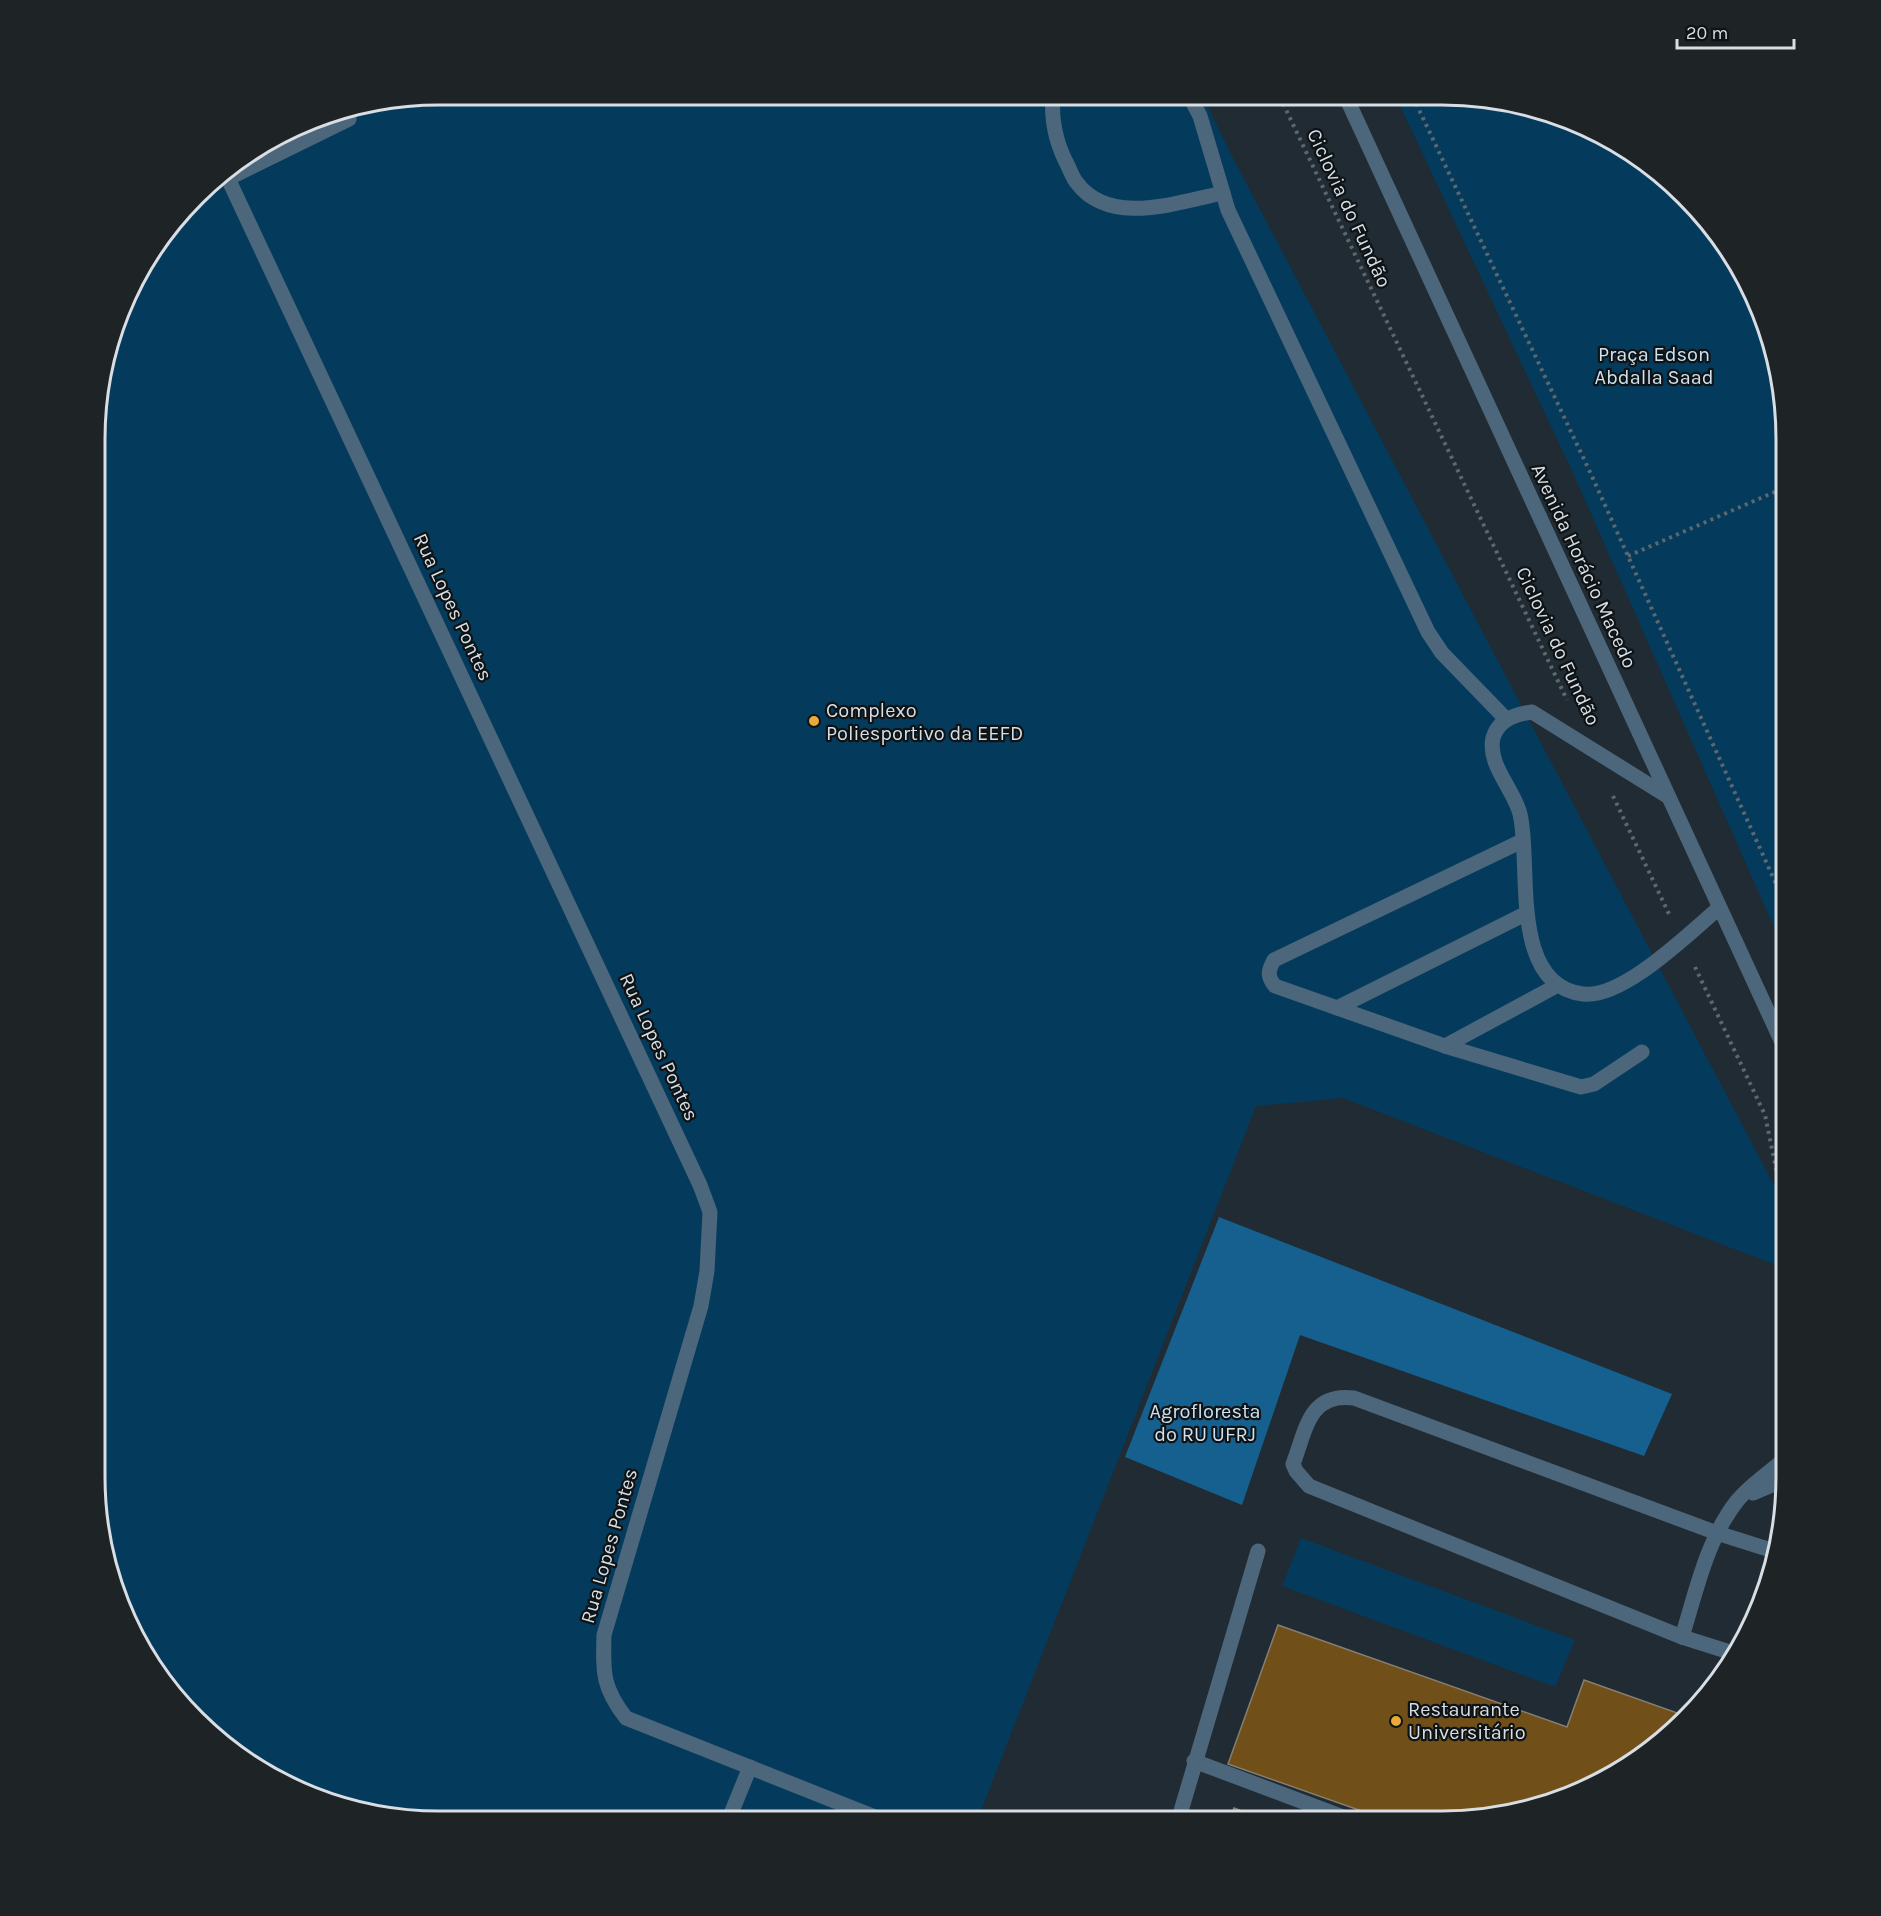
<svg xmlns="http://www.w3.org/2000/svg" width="1881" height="1916" font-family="Karla,sans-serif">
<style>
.green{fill:#043b5c}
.forest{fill:#166090}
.building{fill:#705018;stroke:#867e71;stroke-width:1.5}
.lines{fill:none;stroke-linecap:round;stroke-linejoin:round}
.path{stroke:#5d676e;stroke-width:4;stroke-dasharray:3 4.5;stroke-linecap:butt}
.service{stroke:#4c677c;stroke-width:15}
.tertiary{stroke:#4c677c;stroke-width:15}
.poi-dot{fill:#eaaa38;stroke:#0e1316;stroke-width:2}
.labels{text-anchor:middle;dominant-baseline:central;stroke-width:4.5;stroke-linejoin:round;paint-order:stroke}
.street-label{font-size:20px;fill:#d8dee4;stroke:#0e1316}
.park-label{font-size:20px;fill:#d0e1ef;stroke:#0e1316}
.poi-label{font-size:20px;fill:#d8dee4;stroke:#0e1316;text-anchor:start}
.rim{fill:none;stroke:#d8dee4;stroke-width:3}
</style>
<rect width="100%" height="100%" fill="#202b33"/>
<g class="green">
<path d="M 439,95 L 1203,97 L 1234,160 L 1786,1208 L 1786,1269 L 1343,1098 L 1256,1106 L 977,1821 L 417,1821 L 350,1810 L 267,1775 L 166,1686 L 113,1588 L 95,1499 L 101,372 L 141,267 L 212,180 L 328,113 Z"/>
<path d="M 1396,97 L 1486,97 L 1614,141 L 1715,230 L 1768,328 L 1786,417 L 1786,954 L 1573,473 Z"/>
<path d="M 1301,1538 L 1575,1640 L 1555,1687 L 1282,1586 Z"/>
</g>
<path class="forest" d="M 1219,1217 L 1672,1394 L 1644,1456 L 1300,1335 L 1242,1505 L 1125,1457 Z"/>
<g class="building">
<path d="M 1278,1625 L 1567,1727 L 1584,1680 L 1683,1715 L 1651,1750 L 1553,1803 L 1464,1821 L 1390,1821 L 1228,1764 Z"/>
<path d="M 1234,1808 L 1267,1821 L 1229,1821 Z"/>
</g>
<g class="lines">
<g class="path">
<path d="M 1280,97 L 1567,700"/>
<path d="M 1413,97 L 1590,472 L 1786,906"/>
<path d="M 1628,556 L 1786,487"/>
<path d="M 1613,796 L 1669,914"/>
<path d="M 1695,967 L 1765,1115 L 1786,1217"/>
</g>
<g class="service">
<path d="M 1053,96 C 1051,119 1056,142 1066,162 C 1070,169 1072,177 1077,183 C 1110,227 1178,202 1223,193"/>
<path d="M 1190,97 L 1200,116 L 1228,210 L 1428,632 L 1442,653 L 1506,719"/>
<path d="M 225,172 L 700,1185 L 710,1212 L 707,1271 L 701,1306 L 604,1635 C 603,1672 602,1687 626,1718 L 885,1821"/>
<path d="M 229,178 L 349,119"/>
<path d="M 1667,796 L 1532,712 C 1515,714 1498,720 1493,738 C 1487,765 1514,789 1520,814 C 1532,863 1508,985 1583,994 C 1623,999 1689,933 1719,908"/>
<path d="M 1522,841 L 1274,960 C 1268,971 1267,976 1275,986 L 1445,1046 L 1581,1087 L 1594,1084 L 1642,1052"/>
<path d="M 1337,1008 L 1527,913"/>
<path d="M 1445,1046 L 1558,985"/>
<path d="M 1753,1493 L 1786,1479"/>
<path d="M 1682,1637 C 1696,1592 1707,1539 1737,1501 C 1750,1485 1770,1472 1786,1458"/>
<path d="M 1736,1654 L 1682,1637 L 1309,1486 L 1296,1471 L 1293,1464 C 1306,1430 1309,1392 1354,1398 L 1717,1533 L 1777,1552"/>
<path d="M 1194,1761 L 1354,1821"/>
<path d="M 728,1821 L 750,1767"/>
<path d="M 1178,1821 L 1258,1551"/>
</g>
<path class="tertiary" d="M 1346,97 L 1786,1051"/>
</g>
<g class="poi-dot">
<circle cx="814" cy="721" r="6"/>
<circle cx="1396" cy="1721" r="6"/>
</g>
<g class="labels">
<g class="street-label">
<text transform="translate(1349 208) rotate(65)">Ciclovia do Fundão</text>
<text transform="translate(1584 566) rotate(65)">Avenida Horácio Macedo</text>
<text transform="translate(453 607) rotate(65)">Rua Lopes Pontes</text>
<text transform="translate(1558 646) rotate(65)">Ciclovia do Fundão</text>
<text transform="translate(659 1047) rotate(65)">Rua Lopes Pontes</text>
<text transform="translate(609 1546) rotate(-74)">Rua Lopes Pontes</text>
</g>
<g class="park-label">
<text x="1654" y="354">Praça Edson<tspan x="1654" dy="23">Abdalla Saad</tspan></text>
<text x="1205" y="1411">Agrofloresta<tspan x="1205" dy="23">do RU UFRJ</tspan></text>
</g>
<g class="poi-label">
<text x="826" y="710">Complexo<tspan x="826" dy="23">Poliesportivo da EEFD</tspan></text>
<text x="1408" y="1709">Restaurante<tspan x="1408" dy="23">Universitário</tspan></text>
</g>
</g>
<path d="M0 0H1881V1916H0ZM439 105H1442A334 334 0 0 1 1776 439V1477A334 334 0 0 1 1442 1811H439A334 334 0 0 1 105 1477V439A334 334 0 0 1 439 105Z" fill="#1e2326" fill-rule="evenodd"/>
<path class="rim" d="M439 105H1442A334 334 0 0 1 1776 439V1477A334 334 0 0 1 1442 1811H439A334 334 0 0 1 105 1477V439A334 334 0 0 1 439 105Z"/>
<path d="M1677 39v9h117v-9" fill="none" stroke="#d8dee4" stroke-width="3"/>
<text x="1686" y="39" font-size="18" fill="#d8dee4" stroke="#0e1316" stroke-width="4.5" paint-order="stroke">20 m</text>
</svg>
